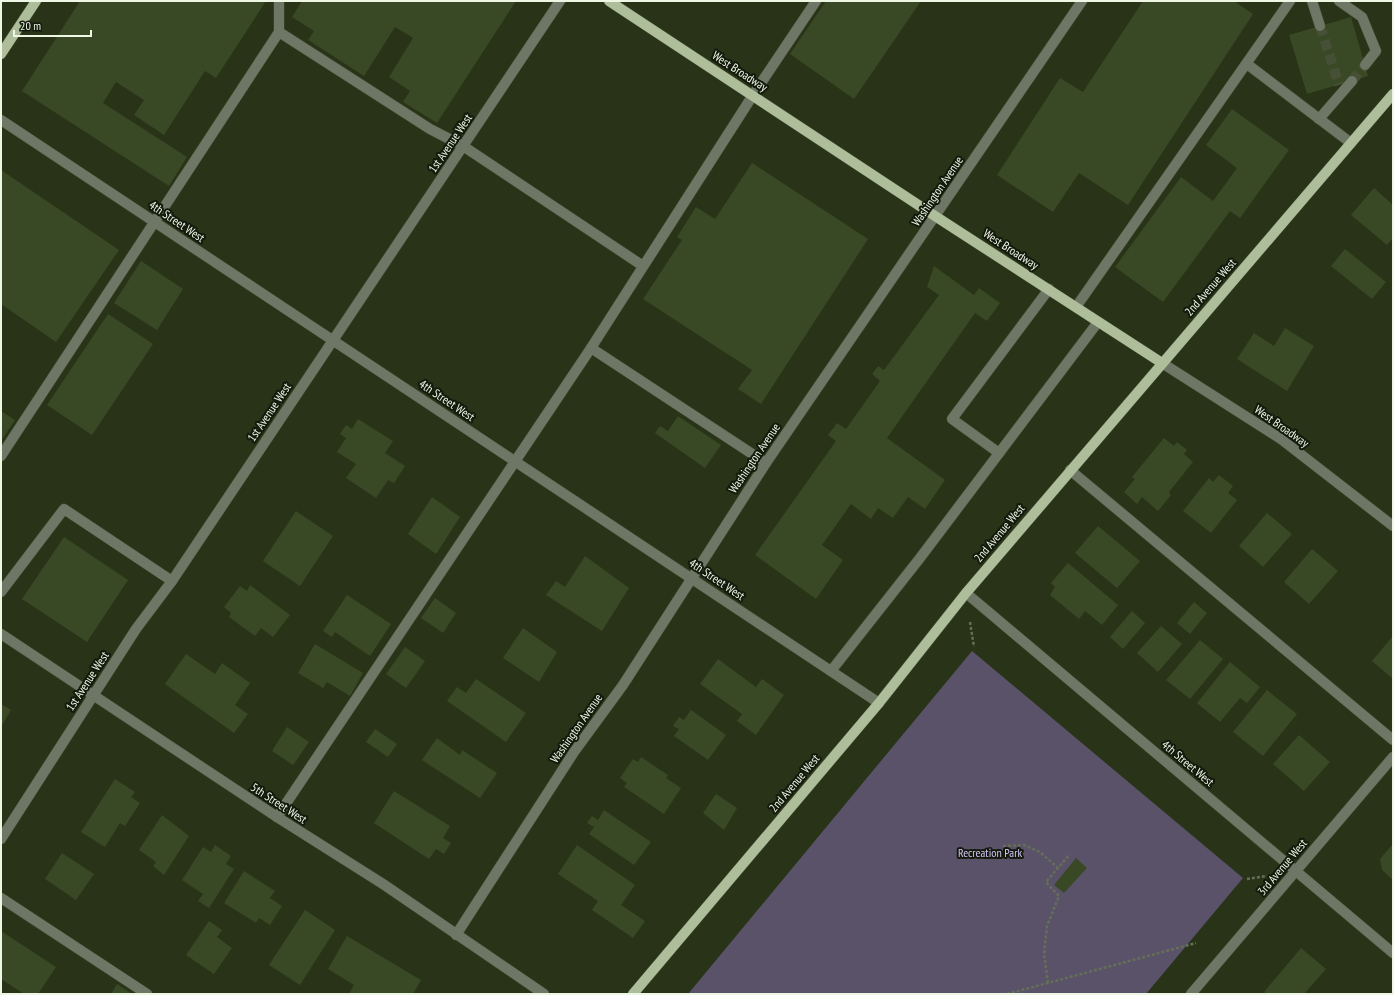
<svg xmlns="http://www.w3.org/2000/svg" width="1394" height="995" font-family="'PT Sans Narrow',sans-serif">
<style>
.green{fill:#595269}
.building{fill:#3a4925}
.lines{fill:none;stroke-linecap:round;stroke-linejoin:round}
.minor-tunnel{stroke:#465036;stroke-width:10;stroke-dasharray:10 5;stroke-linecap:butt}
.minor-casing{stroke:#444e34;stroke-width:11}
.major-casing{stroke:#444e34;stroke-width:11}
.path{stroke:#656f57;stroke-width:2.5;stroke-dasharray:3 2;stroke-linecap:butt}
.minor{stroke:#6e7665;stroke-width:10}
.major{stroke:#aebe9b;stroke-width:10}
.labels{text-anchor:middle;dominant-baseline:central;stroke-width:4;stroke-linejoin:round;paint-order:stroke}
.street-label{font-size:12px;fill:#eef6e4;stroke:#13190c}
.park-label{font-size:12px;fill:#d5c5f8;stroke:#13190c}
</style>
<rect width="100%" height="100%" fill="#283317"/>
<path class="green" d="M 972,651 L 1243,878 L 1146,994 L 688,994 Z"/>
<g class="building">
<path d="M 80,1 L 266,1 L 216,78 L 205,71 L 164,135 L 134,115 L 144,100 L 116,82 L 103,103 L 187,157 L 169,186 L 22,91 Z"/>
<path d="M 302,1 L 516,1 L 437,123 L 403,102 L 410,91 L 389,77 L 413,38 L 395,27 L 364,76 L 308,40 L 314,31 L 292,17 Z"/>
<path d="M 826,1 L 921,1 L 854,99 L 790,54 Z"/>
<path d="M 1143,1 L 1234,1 L 1253,14 L 1128,205 L 1079,173 L 1053,212 L 997,175 L 1060,78 L 1083,92 Z"/>
<path d="M 1351,17 L 1368,76 L 1307,94 L 1289,35 Z"/>
<path d="M 1232,109 L 1289,150 L 1240,218 L 1230,211 L 1163,302 L 1115,267 L 1181,177 L 1213,201 L 1237,168 L 1206,145 Z"/>
<path d="M 752,163 L 868,239 L 761,404 L 738,389 L 752,370 L 643,299 L 682,240 L 677,237 L 696,207 L 715,219 Z"/>
<path d="M 1,170 L 119,250 L 56,342 L 1,304 Z"/>
<path d="M 1374,188 L 1393,205 L 1393,238 L 1387,245 L 1351,215 Z"/>
<path d="M 1345,249 L 1386,282 L 1372,299 L 1331,266 Z"/>
<path d="M 141,261 L 183,289 L 157,330 L 114,303 Z"/>
<path d="M 934,266 L 974,295 L 979,288 L 1000,303 L 987,321 L 975,313 L 887,438 L 945,480 L 925,509 L 908,497 L 893,518 L 878,508 L 871,519 L 851,504 L 822,545 L 843,560 L 816,599 L 755,555 L 836,441 L 828,435 L 837,423 L 846,429 L 880,381 L 872,374 L 878,366 L 884,370 L 939,295 L 927,287 Z"/>
<path d="M 108,314 L 153,344 L 92,435 L 47,405 Z"/>
<path d="M 1285,328 L 1314,346 L 1287,391 L 1237,359 L 1254,333 L 1274,346 Z"/>
<path d="M 1,411 L 15,420 L 1,441 Z"/>
<path d="M 678,416 L 721,445 L 705,468 L 655,433 L 660,426 L 668,431 Z"/>
<path d="M 358,419 L 393,441 L 385,453 L 405,466 L 394,483 L 388,480 L 376,498 L 346,478 L 356,464 L 337,452 L 346,438 L 340,434 L 346,425 L 352,429 Z"/>
<path d="M 1164,438 L 1174,446 L 1177,442 L 1187,450 L 1184,454 L 1193,462 L 1169,492 L 1171,495 L 1158,511 L 1142,497 L 1137,504 L 1124,492 L 1135,479 L 1132,477 Z"/>
<path d="M 1219,475 L 1233,486 L 1228,493 L 1237,500 L 1211,533 L 1183,511 L 1209,478 L 1213,482 Z"/>
<path d="M 432,497 L 460,517 L 436,554 L 408,534 Z"/>
<path d="M 296,511 L 333,536 L 300,586 L 263,561 Z"/>
<path d="M 1267,513 L 1292,534 L 1263,567 L 1239,546 Z"/>
<path d="M 1098,526 L 1140,561 L 1117,588 L 1075,553 Z"/>
<path d="M 64,537 L 128,580 L 87,642 L 22,599 Z"/>
<path d="M 1312,549 L 1338,571 L 1309,604 L 1284,582 Z"/>
<path d="M 585,556 L 629,588 L 602,631 L 546,595 L 556,581 L 565,587 Z"/>
<path d="M 1068,563 L 1118,605 L 1102,625 L 1085,611 L 1079,619 L 1050,595 L 1055,587 L 1051,583 Z"/>
<path d="M 250,585 L 290,615 L 273,637 L 261,628 L 255,636 L 229,617 L 231,613 L 224,607 L 240,586 L 247,591 Z"/>
<path d="M 347,595 L 391,624 L 370,656 L 335,632 L 332,637 L 323,631 Z"/>
<path d="M 435,598 L 456,613 L 443,633 L 421,618 Z"/>
<path d="M 1194,602 L 1207,613 L 1190,634 L 1177,623 Z"/>
<path d="M 1132,611 L 1145,623 L 1123,649 L 1110,637 Z"/>
<path d="M 1161,626 L 1182,644 L 1158,672 L 1137,653 Z"/>
<path d="M 523,628 L 557,652 L 539,682 L 503,658 Z"/>
<path d="M 1393,636 L 1393,679 L 1372,661 Z"/>
<path d="M 1200,640 L 1223,659 L 1190,699 L 1166,680 Z"/>
<path d="M 315,644 L 363,673 L 350,696 L 327,682 L 323,688 L 298,673 Z"/>
<path d="M 405,647 L 425,661 L 406,688 L 386,674 Z"/>
<path d="M 186,654 L 215,674 L 222,663 L 250,683 L 235,705 L 248,714 L 234,733 L 165,684 Z"/>
<path d="M 718,659 L 756,687 L 762,679 L 784,695 L 756,735 L 737,721 L 742,714 L 700,684 Z"/>
<path d="M 1230,662 L 1260,687 L 1247,703 L 1240,698 L 1220,722 L 1197,703 Z"/>
<path d="M 476,679 L 526,713 L 506,742 L 447,701 L 457,687 L 466,693 Z"/>
<path d="M 1267,690 L 1297,714 L 1263,756 L 1233,732 Z"/>
<path d="M 1,704 L 11,710 L 1,727 Z"/>
<path d="M 691,710 L 726,735 L 708,760 L 674,736 L 679,729 L 673,726 L 679,717 L 684,720 Z"/>
<path d="M 287,727 L 309,742 L 293,765 L 272,751 Z"/>
<path d="M 375,729 L 397,744 L 388,757 L 366,742 Z"/>
<path d="M 1299,735 L 1330,762 L 1304,791 L 1273,764 Z"/>
<path d="M 437,738 L 460,755 L 462,750 L 497,773 L 480,798 L 422,760 Z"/>
<path d="M 641,757 L 668,775 L 666,778 L 681,788 L 664,814 L 624,787 L 627,783 L 620,778 L 633,759 L 638,762 Z"/>
<path d="M 115,779 L 135,792 L 131,797 L 140,803 L 125,826 L 120,823 L 105,847 L 81,832 Z"/>
<path d="M 394,791 L 450,826 L 443,838 L 451,843 L 444,854 L 436,849 L 429,859 L 374,823 Z"/>
<path d="M 716,794 L 737,808 L 724,830 L 703,813 Z"/>
<path d="M 604,810 L 651,842 L 634,865 L 589,834 L 594,827 L 587,823 L 592,816 L 598,820 Z"/>
<path d="M 162,815 L 189,836 L 164,875 L 153,866 L 156,862 L 139,850 Z"/>
<path d="M 1393,844 L 1393,880 L 1382,870 L 1380,859 Z"/>
<path d="M 215,845 L 231,856 L 226,864 L 234,869 L 209,908 L 198,901 L 203,894 L 182,880 L 203,847 L 211,852 Z"/>
<path d="M 577,845 L 635,885 L 621,905 L 645,921 L 633,938 L 592,910 L 598,901 L 558,874 Z"/>
<path d="M 62,853 L 94,874 L 76,900 L 45,879 Z"/>
<path d="M 1076,858 L 1087,868 L 1064,893 L 1054,885 Z"/>
<path d="M 244,871 L 275,891 L 270,898 L 282,906 L 270,925 L 259,918 L 256,923 L 224,903 Z"/>
<path d="M 305,910 L 335,930 L 300,985 L 269,965 Z"/>
<path d="M 209,921 L 222,930 L 217,937 L 232,948 L 214,974 L 186,955 Z"/>
<path d="M 1,931 L 56,967 L 38,994 L 24,994 L 1,979 Z"/>
<path d="M 347,936 L 421,980 L 413,994 L 349,994 L 354,985 L 328,969 Z"/>
<path d="M 1301,948 L 1326,969 L 1304,994 L 1267,994 L 1264,992 Z"/>
<path d="M 117,984 L 132,994 L 111,994 Z"/>
</g>
<g class="lines">
<g class="minor-tunnel">
<path d="M 1320,26 L 1339,85"/>
<path d="M 1352,81 L 1365,65"/>
</g>
<defs>
<g id="minor">
<path d="M 1312,1 L 1320,26"/>
<path d="M 1339,1 L 1362,17 L 1376,51 L 1365,65"/>
<path d="M 279,32 L 430,129 L 463,146 L 643,266"/>
<path d="M 1247,64 L 1351,143"/>
<path d="M 1319,119 L 1352,81"/>
<path d="M 1,120 L 879,703"/>
<path d="M 1076,307 L 1290,1"/>
<path d="M 591,348 L 766,463"/>
<path d="M 1162,363 L 1281,439 L 1393,526"/>
<path d="M 999,453 L 952,419 L 1049,289"/>
<path d="M 1,456 L 279,32 L 279,1"/>
<path d="M 1070,470 L 1393,740"/>
<path d="M 1,592 L 64,509 L 172,581"/>
<path d="M 966,593 L 1393,953"/>
<path d="M 1,634 L 277,817 L 383,884 L 544,994"/>
<path d="M 831,671 L 920,558 L 1098,322"/>
<path d="M 277,817 L 591,348 L 753,95 L 816,1"/>
<path d="M 1,839 L 136,629 L 172,581 L 560,1"/>
<path d="M 1,898 L 147,994"/>
<path d="M 456,935 L 574,752 L 623,685 L 766,463 L 1082,1"/>
<path d="M 1191,994 L 1393,757"/>
</g>
<g id="major">
<path d="M 609,1 L 935,216 L 1162,363"/>
<path d="M 1,54 L 36,1"/>
<path d="M 633,994 L 879,703 L 966,593 L 1393,94"/>
</g>
</defs>
<use href="#minor" class="minor-casing"/>
<use href="#major" class="major-casing"/>
<g class="path">
<path d="M 970,622 L 974,647"/>
<path d="M 1003,846 L 1024,845 L 1040,852 L 1058,868"/>
<path d="M 1247,879 L 1267,876"/>
<path d="M 1048,983 L 1044,954 L 1047,926 L 1059,896 L 1046,882 L 1070,854"/>
<path d="M 1007,994 L 1196,943"/>
</g>
<use href="#minor" class="minor"/>
<use href="#major" class="major"/>
</g>
<g class="labels">
<g class="street-label">
<text transform="translate(740 71) rotate(33)">West Broadway</text>
<text transform="translate(450 143) rotate(-56)">1st Avenue West</text>
<text transform="translate(937 191) rotate(-56)">Washington Avenue</text>
<text transform="translate(177 221) rotate(34)">4th Street West</text>
<text transform="translate(1011 249) rotate(33)">West Broadway</text>
<text transform="translate(1210 287) rotate(-49)">2nd Avenue West</text>
<text transform="translate(447 400) rotate(34)">4th Street West</text>
<text transform="translate(269 412) rotate(-56)">1st Avenue West</text>
<text transform="translate(1282 426) rotate(35)">West Broadway</text>
<text transform="translate(754 458) rotate(-56)">Washington Avenue</text>
<text transform="translate(999 533) rotate(-50)">2nd Avenue West</text>
<text transform="translate(717 579) rotate(34)">4th Street West</text>
<text transform="translate(87 681) rotate(-57)">1st Avenue West</text>
<text transform="translate(576 728) rotate(-55)">Washington Avenue</text>
<text transform="translate(1188 763) rotate(40)">4th Street West</text>
<text transform="translate(794 783) rotate(-50)">2nd Avenue West</text>
<text transform="translate(279 803) rotate(33)">5th Street West</text>
<text transform="translate(1282 867) rotate(-50)">3rd Avenue West</text>
</g>
<g class="park-label">
<text x="990" y="852">Recreation Park</text>
</g>
</g>
<rect width="1394" height="995" fill="none" stroke="#eef6e4" stroke-width="4"/>
<path d="M14 30v6h77v-6" fill="none" stroke="#eef6e4" stroke-width="2"/>
<text x="20" y="30" font-size="12" fill="#eef6e4" stroke="#13190c" stroke-width="3" paint-order="stroke">20 m</text>
</svg>
